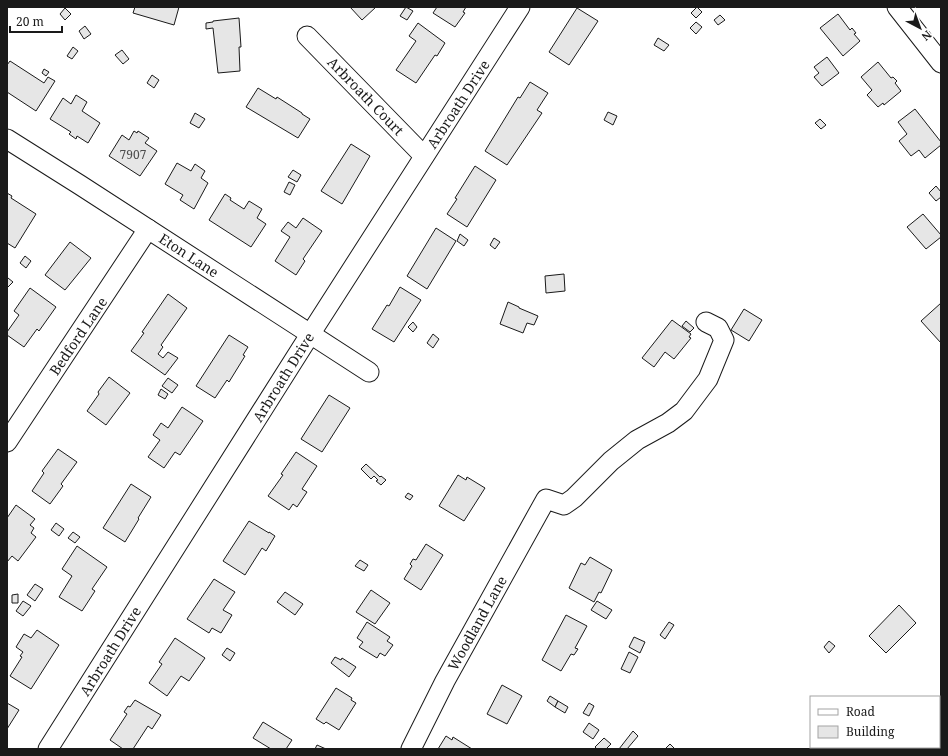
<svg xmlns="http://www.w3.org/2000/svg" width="948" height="756" font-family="'Noto Serif',serif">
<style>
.building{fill:#e6e6e6;stroke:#1a1a1a}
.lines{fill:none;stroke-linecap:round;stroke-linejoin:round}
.minor-casing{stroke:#1a1a1a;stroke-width:21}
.minor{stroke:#fff;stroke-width:19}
.labels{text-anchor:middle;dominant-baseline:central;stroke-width:3;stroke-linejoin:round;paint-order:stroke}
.number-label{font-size:12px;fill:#4d4d4d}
.street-label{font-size:14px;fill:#1a1a1a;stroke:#fff}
</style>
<rect width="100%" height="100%" fill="#fff"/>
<g class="building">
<path d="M 135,7 L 179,7 L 174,25 L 133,13 Z"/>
<path d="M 350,7 L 376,7 L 362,20 Z"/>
<path d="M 406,7 L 413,11 L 407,20 L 400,16 Z"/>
<path d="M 437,7 L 466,7 L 463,12 L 465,13 L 455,27 L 433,13 Z"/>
<path d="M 697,7 L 702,12 L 696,18 L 691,13 Z"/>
<path d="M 65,8 L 71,14 L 65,20 L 60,14 Z"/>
<path d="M 577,8 L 598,21 L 569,65 L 549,52 Z"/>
<path d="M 838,14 L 850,30 L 852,28 L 856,33 L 854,34 L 860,41 L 843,56 L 820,28 Z"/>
<path d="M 720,15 L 725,20 L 718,25 L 714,20 Z"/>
<path d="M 239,18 L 241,47 L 239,47 L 240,71 L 218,73 L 213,28 L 206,29 L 206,23 L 213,22 L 213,21 Z"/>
<path d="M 696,22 L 702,27 L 696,34 L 690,28 Z"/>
<path d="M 418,23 L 445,43 L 437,56 L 435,55 L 416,83 L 396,70 L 416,41 L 409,36 Z"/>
<path d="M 85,26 L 91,34 L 84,39 L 79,31 Z"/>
<path d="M 658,38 L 669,45 L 664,51 L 654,45 Z"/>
<path d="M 73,47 L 78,51 L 72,59 L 67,56 Z"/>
<path d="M 122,50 L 129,59 L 123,64 L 115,55 Z"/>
<path d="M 827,57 L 839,73 L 822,86 L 814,77 L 819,73 L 814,67 Z"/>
<path d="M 10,61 L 44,83 L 48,77 L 55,81 L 36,111 L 7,92 L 7,65 Z"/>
<path d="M 878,62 L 891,78 L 893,77 L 897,81 L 895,83 L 901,91 L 884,105 L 883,103 L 878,107 L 867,95 L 872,90 L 861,77 Z"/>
<path d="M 44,69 L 49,72 L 46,76 L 42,73 Z"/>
<path d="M 152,75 L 159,80 L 154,88 L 147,83 Z"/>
<path d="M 530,82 L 548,93 L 537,110 L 542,113 L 507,165 L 485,151 L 518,97 L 520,98 Z"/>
<path d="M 258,88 L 276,99 L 277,97 L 302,113 L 302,114 L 310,119 L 298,138 L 246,107 Z"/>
<path d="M 76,95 L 87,102 L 82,111 L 100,123 L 88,143 L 77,136 L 76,139 L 69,134 L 71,132 L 50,119 L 63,98 L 71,104 Z"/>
<path d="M 915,109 L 941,142 L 941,145 L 925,158 L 919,150 L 911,156 L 899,141 L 907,134 L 898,122 Z"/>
<path d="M 608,112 L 617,116 L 613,125 L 604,120 Z"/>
<path d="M 195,113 L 205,119 L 199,128 L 190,123 Z"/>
<path d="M 820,119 L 826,125 L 821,129 L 815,123 Z"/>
<path d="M 134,131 L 137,133 L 138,131 L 149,138 L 145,143 L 157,151 L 140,176 L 109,156 L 122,135 L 129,140 Z"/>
<path d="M 351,144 L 370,156 L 342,204 L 321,191 Z"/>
<path d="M 177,163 L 191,171 L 195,164 L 205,171 L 201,178 L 208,183 L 194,209 L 180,200 L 183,195 L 165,184 Z"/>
<path d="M 475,166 L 496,180 L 467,227 L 447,214 L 457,199 L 455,198 Z"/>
<path d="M 293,170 L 301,175 L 297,182 L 288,177 Z"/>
<path d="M 289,182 L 295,185 L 290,195 L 284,192 Z"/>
<path d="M 936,186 L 941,192 L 941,197 L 936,201 L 929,193 Z"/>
<path d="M 7,193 L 12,196 L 11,198 L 36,214 L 15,248 L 7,243 Z"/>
<path d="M 225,194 L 231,198 L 230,200 L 244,209 L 249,201 L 262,209 L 257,218 L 266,224 L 251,247 L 209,220 Z"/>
<path d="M 923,214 L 941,235 L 941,237 L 926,249 L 907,227 Z"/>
<path d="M 303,218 L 322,231 L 303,259 L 305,261 L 296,275 L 275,261 L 290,237 L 281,231 L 288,222 L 296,228 Z"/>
<path d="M 436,228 L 456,241 L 427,289 L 407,276 Z"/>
<path d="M 460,234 L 468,240 L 464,246 L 457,241 Z"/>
<path d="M 494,238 L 500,242 L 495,249 L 490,245 Z"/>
<path d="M 70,242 L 91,258 L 65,290 L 45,275 Z"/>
<path d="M 25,256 L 31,261 L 26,268 L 20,263 Z"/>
<path d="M 564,274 L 565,291 L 546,293 L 545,276 Z"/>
<path d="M 8,278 L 13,282 L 7,288 L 7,279 Z"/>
<path d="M 400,287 L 421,300 L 394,342 L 372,329 L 387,305 L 389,306 Z"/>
<path d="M 30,288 L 56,307 L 39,331 L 37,329 L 24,347 L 7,335 L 7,332 L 19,315 L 14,311 Z"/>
<path d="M 168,294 L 187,308 L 161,345 L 163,347 L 158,354 L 163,358 L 168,352 L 178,358 L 165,375 L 131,351 L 144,333 L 142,332 Z"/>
<path d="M 508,302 L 519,307 L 519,308 L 538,316 L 534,325 L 527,323 L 523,333 L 500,324 Z"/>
<path d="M 941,303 L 941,343 L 921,321 Z"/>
<path d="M 744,309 L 762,320 L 749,341 L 731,330 Z"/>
<path d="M 672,320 L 691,334 L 689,337 L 691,338 L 674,359 L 665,352 L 654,367 L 642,358 Z"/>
<path d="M 686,321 L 694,328 L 690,332 L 682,326 Z"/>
<path d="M 413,322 L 417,327 L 413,332 L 408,327 Z"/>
<path d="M 433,334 L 439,339 L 433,348 L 427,343 Z"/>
<path d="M 229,335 L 248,347 L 243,355 L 245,356 L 229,382 L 227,380 L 215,398 L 196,386 Z"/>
<path d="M 109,377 L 130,393 L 106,425 L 87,411 L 99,394 L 98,392 Z"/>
<path d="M 168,378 L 178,385 L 172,393 L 162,386 Z"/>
<path d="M 161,389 L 168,394 L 165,399 L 158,395 Z"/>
<path d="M 329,395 L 350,408 L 322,452 L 301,439 Z"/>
<path d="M 182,407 L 203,421 L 180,455 L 175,452 L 164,468 L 148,457 L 160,440 L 153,435 L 161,423 L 168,428 Z"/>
<path d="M 58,449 L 77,462 L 61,484 L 63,486 L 50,504 L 32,491 L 44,473 L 42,471 Z"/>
<path d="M 296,452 L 317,466 L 302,489 L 307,492 L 297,507 L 293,504 L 289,510 L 268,496 L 283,475 L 281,474 Z"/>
<path d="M 366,464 L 380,477 L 381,476 L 386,480 L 381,485 L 376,481 L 378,480 L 374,476 L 371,479 L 361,469 Z"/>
<path d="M 458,475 L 466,480 L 467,477 L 485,488 L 464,521 L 439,506 Z"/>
<path d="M 131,484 L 151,497 L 138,518 L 139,519 L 125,542 L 103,528 Z"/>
<path d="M 408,493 L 413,496 L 410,500 L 405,497 Z"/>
<path d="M 16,505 L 35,519 L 30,525 L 34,528 L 31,533 L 36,537 L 18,561 L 12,556 L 7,562 L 7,518 Z"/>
<path d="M 249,521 L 269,533 L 269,532 L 275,536 L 266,551 L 262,548 L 245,575 L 223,561 Z"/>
<path d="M 56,523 L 64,529 L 59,536 L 51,530 Z"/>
<path d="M 73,532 L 80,537 L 75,543 L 68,538 Z"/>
<path d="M 426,544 L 443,555 L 421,590 L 404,579 L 412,566 L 410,564 L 413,559 L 416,560 Z"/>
<path d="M 77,546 L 107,567 L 92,589 L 95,591 L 82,611 L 59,597 L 72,576 L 62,569 Z"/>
<path d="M 590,557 L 612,570 L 601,593 L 599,592 L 594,602 L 569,588 L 581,563 L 585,565 Z"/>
<path d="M 360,560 L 368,565 L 364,571 L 355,566 Z"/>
<path d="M 214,579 L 235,592 L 223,610 L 232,615 L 221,633 L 212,628 L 209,633 L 187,619 Z"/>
<path d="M 35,584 L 43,589 L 35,601 L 27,595 Z"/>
<path d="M 371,590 L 390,603 L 375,624 L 356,612 Z"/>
<path d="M 285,592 L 303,604 L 295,615 L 277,602 Z"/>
<path d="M 18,594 L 18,603 L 12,603 L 12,595 Z"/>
<path d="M 23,601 L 31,606 L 23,616 L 16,611 Z"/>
<path d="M 597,601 L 612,610 L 606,619 L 591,610 Z"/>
<path d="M 899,605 L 916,623 L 886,653 L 869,636 Z"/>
<path d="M 566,615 L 587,626 L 575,648 L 578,649 L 574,655 L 571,654 L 561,671 L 542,660 Z"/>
<path d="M 367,622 L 390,637 L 387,641 L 393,645 L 385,656 L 380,653 L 377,658 L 359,647 L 363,642 L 357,638 Z"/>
<path d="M 669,622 L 674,625 L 665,639 L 660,635 Z"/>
<path d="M 37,630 L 59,645 L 31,689 L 10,676 L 22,657 L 20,656 L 23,652 L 16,647 L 24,634 L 31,638 Z"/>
<path d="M 634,637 L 645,642 L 640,653 L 629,647 Z"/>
<path d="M 175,638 L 205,658 L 189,681 L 181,676 L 167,696 L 149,683 L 162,664 L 159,662 Z"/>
<path d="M 829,641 L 835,646 L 829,653 L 824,647 Z"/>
<path d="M 227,648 L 235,653 L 230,661 L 222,655 Z"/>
<path d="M 629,652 L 638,657 L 630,673 L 621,669 Z"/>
<path d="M 335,657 L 341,660 L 342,658 L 356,667 L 349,677 L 331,663 Z"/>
<path d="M 502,685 L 522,696 L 507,724 L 487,714 Z"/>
<path d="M 336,688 L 352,698 L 351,700 L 356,703 L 339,730 L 326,722 L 324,724 L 316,719 Z"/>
<path d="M 550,696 L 558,701 L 555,707 L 547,701 Z"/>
<path d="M 135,700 L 161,715 L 152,729 L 148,726 L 133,749 L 123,749 L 110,740 L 127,714 L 124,712 L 128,706 L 130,707 Z"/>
<path d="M 558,701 L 568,707 L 565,713 L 555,707 Z"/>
<path d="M 7,703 L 19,710 L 7,729 Z"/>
<path d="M 589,703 L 594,706 L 589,716 L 583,713 Z"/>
<path d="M 263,722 L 292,740 L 286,749 L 271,749 L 253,738 Z"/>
<path d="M 589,723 L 599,730 L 593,739 L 583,732 Z"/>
<path d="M 633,731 L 638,736 L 627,749 L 619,749 Z"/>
<path d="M 446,736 L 452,740 L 453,737 L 472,749 L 438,749 Z"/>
<path d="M 604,738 L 611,744 L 606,749 L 597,749 L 595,747 Z"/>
<path d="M 670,744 L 675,749 L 665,749 Z"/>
<path d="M 317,745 L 326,749 L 315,749 Z"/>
<path d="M 863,747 L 900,747 L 898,749 L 861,749 Z"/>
</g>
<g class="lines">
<defs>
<g id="minor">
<path d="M 897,7 L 941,63"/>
<path d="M 307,36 L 424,156"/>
<path d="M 7,139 L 80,185 L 369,372"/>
<path d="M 7,442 L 148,229"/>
<path d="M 48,749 L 311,333 L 520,7"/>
<path d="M 411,749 L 445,681 L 546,499 L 564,505 L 574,498 L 611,461 L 637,440 L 668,423 L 684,411 L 708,379 L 724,340 L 718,328 L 706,322"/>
</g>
</defs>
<use href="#minor" class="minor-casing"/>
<use href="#minor" class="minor"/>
</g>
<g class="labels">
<g class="number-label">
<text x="133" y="154">7907</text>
</g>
<g class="street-label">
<text transform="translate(366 96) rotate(46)">Arbroath Court</text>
<text transform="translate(458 104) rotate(-57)">Arbroath Drive</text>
<text transform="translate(189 255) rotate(33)">Eton Lane</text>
<text transform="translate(78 336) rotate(-56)">Bedford Lane</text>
<text transform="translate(283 377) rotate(-58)">Arbroath Drive</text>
<text transform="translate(477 623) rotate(-61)">Woodland Lane</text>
<text transform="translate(110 651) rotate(-58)">Arbroath Drive</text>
</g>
</g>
<rect width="948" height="756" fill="none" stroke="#1a1a1a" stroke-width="16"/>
<rect x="810" y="696" width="130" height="52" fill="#ffffff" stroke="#a3a3a3"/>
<rect x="818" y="709" width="20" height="6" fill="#ffffff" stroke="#a3a3a3"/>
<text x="846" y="716" font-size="12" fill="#1a1a1a">Road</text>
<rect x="818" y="726" width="20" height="12" fill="#e6e6e6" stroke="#a3a3a3"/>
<text x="846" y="736" font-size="12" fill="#1a1a1a">Building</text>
<g transform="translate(920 28) rotate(139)" stroke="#ffffff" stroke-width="3" paint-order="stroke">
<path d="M0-3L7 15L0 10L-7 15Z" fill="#1a1a1a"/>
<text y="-6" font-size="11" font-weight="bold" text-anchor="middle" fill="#1a1a1a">N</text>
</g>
<path d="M10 26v6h52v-6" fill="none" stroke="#1a1a1a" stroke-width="2"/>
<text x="16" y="26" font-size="12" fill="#1a1a1a" stroke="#ffffff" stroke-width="3" paint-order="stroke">20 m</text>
</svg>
